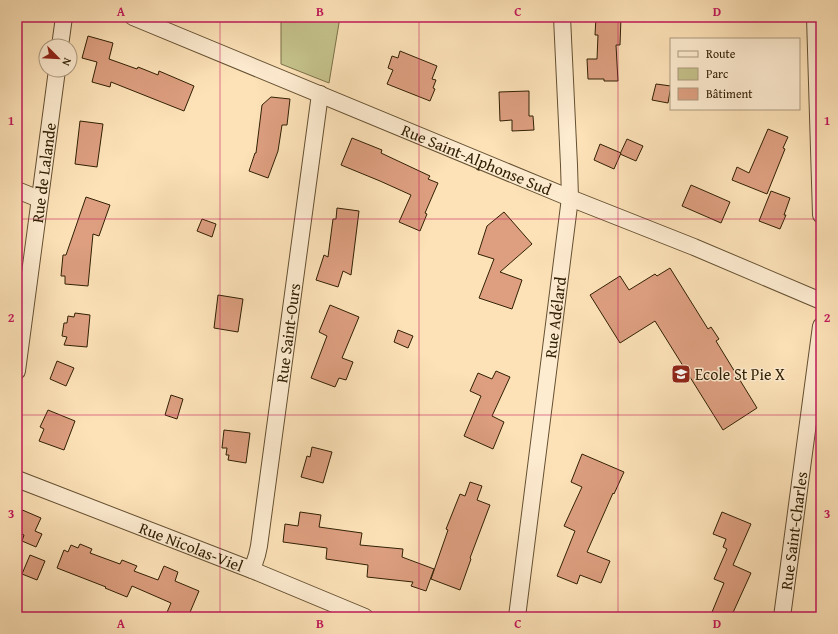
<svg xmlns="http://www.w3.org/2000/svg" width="838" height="634" font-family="'Gentium Book Plus',serif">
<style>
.green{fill:#c5c28b;stroke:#7b7148}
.building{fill:#dd9f80;stroke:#312004}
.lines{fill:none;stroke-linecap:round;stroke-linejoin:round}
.minor-casing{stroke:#645031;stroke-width:18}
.minor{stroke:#feecd1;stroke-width:16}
.grid{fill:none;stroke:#c2185b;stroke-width:1;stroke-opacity:0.55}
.labels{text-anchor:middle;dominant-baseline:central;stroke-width:3;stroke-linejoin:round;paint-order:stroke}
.street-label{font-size:16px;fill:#312004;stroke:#feecd1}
.poi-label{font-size:16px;fill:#312004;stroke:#feecd1;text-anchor:start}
.neatline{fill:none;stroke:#c2185b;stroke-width:1.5}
.grid-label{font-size:13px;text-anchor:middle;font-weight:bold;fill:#c2185b}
</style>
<rect width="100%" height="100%" fill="#fde2b8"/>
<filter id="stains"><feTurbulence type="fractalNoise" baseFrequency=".005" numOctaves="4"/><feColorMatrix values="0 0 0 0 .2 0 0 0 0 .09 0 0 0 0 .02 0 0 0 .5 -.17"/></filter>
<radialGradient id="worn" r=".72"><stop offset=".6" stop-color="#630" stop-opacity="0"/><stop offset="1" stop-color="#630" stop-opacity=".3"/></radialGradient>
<path class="green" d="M 281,17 L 340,17 L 329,83 L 281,64 Z"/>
<g class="building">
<path d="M 596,17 L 621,17 L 620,45 L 616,45 L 618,81 L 604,81 L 604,79 L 588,79 L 587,59 L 597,59 L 598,35 L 595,35 Z"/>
<path d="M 88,36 L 113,43 L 109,59 L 137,69 L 138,67 L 158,75 L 159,71 L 194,86 L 184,111 L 111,82 L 110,87 L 92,82 L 97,62 L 82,58 Z"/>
<path d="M 400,51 L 437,66 L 432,79 L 436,80 L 433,88 L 435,89 L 430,101 L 387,84 L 393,70 L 388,68 L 392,56 L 398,58 Z"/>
<path d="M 656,84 L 671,86 L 668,103 L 652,100 Z"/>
<path d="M 529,91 L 529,116 L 533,116 L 534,130 L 512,131 L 512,120 L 500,121 L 499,92 Z"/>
<path d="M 271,97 L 290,99 L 287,125 L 282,125 L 278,151 L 268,178 L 249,171 L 255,153 L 256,153 L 262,105 Z"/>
<path d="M 80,121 L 103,124 L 97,167 L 75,164 Z"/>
<path d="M 768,129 L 788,137 L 783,148 L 785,149 L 767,194 L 732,180 L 737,167 L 749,173 Z"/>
<path d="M 352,138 L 382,150 L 381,153 L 430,176 L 428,179 L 438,183 L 425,213 L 427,214 L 420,231 L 399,222 L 411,195 L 380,181 L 341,165 Z"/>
<path d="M 627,139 L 643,146 L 636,161 L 620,154 Z"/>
<path d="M 600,144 L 621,153 L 614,169 L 594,160 Z"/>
<path d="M 691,185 L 730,202 L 721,223 L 682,206 Z"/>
<path d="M 771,191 L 790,198 L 784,215 L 786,215 L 780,229 L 759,221 Z"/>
<path d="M 86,197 L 110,205 L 99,236 L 93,234 L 88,286 L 65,284 L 65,276 L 61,276 L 63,255 L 66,255 Z"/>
<path d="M 337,208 L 359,211 L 351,275 L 343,271 L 338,287 L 316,280 L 324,255 L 328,257 L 333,219 L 336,219 Z"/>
<path d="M 504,212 L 532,244 L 500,272 L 522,280 L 512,309 L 479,298 L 494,259 L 478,254 L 487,226 Z"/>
<path d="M 202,219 L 216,224 L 212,237 L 197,231 Z"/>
<path d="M 670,268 L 708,329 L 711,327 L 719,339 L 716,341 L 757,408 L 723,430 L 655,321 L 620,343 L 590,295 L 620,276 L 629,290 L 655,274 L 657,276 Z"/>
<path d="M 218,295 L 243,299 L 238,332 L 214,328 Z"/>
<path d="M 330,305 L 359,317 L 342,358 L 353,362 L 346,380 L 339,378 L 335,387 L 311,378 L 327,336 L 319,332 Z"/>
<path d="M 75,313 L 90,315 L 87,347 L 64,345 L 67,337 L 62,336 L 64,323 L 67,323 L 68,316 L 74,317 Z"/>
<path d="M 398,330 L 413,336 L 408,348 L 394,342 Z"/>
<path d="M 57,361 L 74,368 L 66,386 L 50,379 Z"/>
<path d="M 496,371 L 510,377 L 492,416 L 504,422 L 493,449 L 464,436 L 481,396 L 470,391 L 478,373 L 492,379 Z"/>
<path d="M 171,395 L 183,399 L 177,419 L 165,415 Z"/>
<path d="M 48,410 L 75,421 L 64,450 L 39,441 L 44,429 L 40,427 Z"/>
<path d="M 224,430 L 250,433 L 246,463 L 228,460 L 229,455 L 226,455 L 227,448 L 222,448 Z"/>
<path d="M 312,447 L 332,452 L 323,483 L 301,477 L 307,456 L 310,457 Z"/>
<path d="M 582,454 L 624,472 L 614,494 L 613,493 L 587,552 L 610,561 L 601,583 L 580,575 L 577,584 L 557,576 L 575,531 L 564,526 L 582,487 L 571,482 Z"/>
<path d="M 470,482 L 482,486 L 477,500 L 490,505 L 470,558 L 471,559 L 460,590 L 431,579 L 448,530 L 446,529 L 460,494 L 465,496 Z"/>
<path d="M 20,509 L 41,518 L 35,531 L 42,534 L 36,547 L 22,541 L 24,535 L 17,532 L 17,517 Z"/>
<path d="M 300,512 L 321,515 L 319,527 L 362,533 L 360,545 L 403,549 L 402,557 L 434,569 L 426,591 L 411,586 L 413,582 L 367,577 L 368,565 L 326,559 L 327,548 L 283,542 L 285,524 L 298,526 Z"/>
<path d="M 722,512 L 751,524 L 733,565 L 751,573 L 731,617 L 710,617 L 724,583 L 714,579 L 727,549 L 723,547 L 726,539 L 713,534 Z"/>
<path d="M 80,544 L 92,549 L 90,553 L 120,564 L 122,560 L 137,566 L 134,571 L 158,580 L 164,566 L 178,572 L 175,581 L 199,591 L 188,617 L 165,617 L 171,603 L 132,586 L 127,597 L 105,588 L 106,587 L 57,568 L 64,550 L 68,552 L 71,545 L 78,548 Z"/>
<path d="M 30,555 L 45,561 L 37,580 L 22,574 Z"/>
</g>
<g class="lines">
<defs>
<g id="minor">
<path id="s1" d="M 133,17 L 570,198 L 694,247 L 821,301"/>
<path d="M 815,17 L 821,215"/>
<path d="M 60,46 L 64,17"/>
<path d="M 17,190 L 39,199"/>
<path id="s2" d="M 17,371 L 57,70"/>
<path id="s3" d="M 17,479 L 252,570 L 365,617"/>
<path id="s4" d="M 252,570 L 257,555 L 259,546 L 320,94"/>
<path id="s5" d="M 517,617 L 570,198 L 569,165 L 562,17"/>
<path id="s6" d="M 782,617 L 821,326"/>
</g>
</defs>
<use href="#minor" class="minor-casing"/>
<use href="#minor" class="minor"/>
</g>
<path class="grid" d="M 220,17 L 220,617M 419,17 L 419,617M 618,17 L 618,617M 17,219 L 821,219M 17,415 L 821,415"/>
<defs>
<symbol id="school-square" viewBox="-11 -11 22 22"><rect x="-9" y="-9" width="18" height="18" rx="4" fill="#8f2418" stroke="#feecd1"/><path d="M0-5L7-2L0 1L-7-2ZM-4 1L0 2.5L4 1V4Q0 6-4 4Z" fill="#fff"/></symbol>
</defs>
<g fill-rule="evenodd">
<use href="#school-square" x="670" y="363" width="22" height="22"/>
</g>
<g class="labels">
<g class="street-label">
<text stroke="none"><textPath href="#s1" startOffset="372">Rue Saint-Alphonse Sud</textPath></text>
<text stroke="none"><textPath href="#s2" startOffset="200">Rue de Lalande</textPath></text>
<text stroke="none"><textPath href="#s5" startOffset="302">Rue Adélard</textPath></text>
<text stroke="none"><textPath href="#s4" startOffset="240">Rue Saint-Ours</textPath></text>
<text stroke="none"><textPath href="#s6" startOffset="87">Rue Saint-Charles</textPath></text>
<text stroke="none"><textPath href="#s3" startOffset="187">Rue Nicolas-Viel</textPath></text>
</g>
<g class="poi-label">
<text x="695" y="374">Ecole St Pie X</text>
</g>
</g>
<rect width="838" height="634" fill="none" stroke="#fde2b8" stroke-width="44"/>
<rect x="670" y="38" width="130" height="72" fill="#feecd1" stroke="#ac9a7f"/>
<rect x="678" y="51" width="20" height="6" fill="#feecd1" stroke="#ac9a7f"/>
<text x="706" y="58" font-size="12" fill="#312004">Route</text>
<rect x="678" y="68" width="20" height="12" fill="#c5c28b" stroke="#ac9a7f"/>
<text x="706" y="78" font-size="12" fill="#312004">Parc</text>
<rect x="678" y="88" width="20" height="12" fill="#dd9f80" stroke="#ac9a7f"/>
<text x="706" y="98" font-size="12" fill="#312004">Bâtiment</text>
<g transform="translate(58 58) rotate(114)"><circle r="19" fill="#feecd1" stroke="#ac9a7f"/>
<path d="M0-3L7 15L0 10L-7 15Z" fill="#8f2418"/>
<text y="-6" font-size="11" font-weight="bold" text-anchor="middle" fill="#312004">N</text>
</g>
<rect x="22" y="22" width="794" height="590" class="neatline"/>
<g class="grid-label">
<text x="121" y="16">A</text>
<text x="320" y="16">B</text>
<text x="518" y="16">C</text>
<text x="717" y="16">D</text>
<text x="11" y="125">1</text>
<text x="827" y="125">1</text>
<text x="11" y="322">2</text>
<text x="827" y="322">2</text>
<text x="11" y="518">3</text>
<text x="827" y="518">3</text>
<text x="121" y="628">A</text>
<text x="320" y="628">B</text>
<text x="518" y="628">C</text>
<text x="717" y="628">D</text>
</g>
<rect width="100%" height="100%" filter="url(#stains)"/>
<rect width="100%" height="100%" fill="url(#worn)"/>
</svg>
